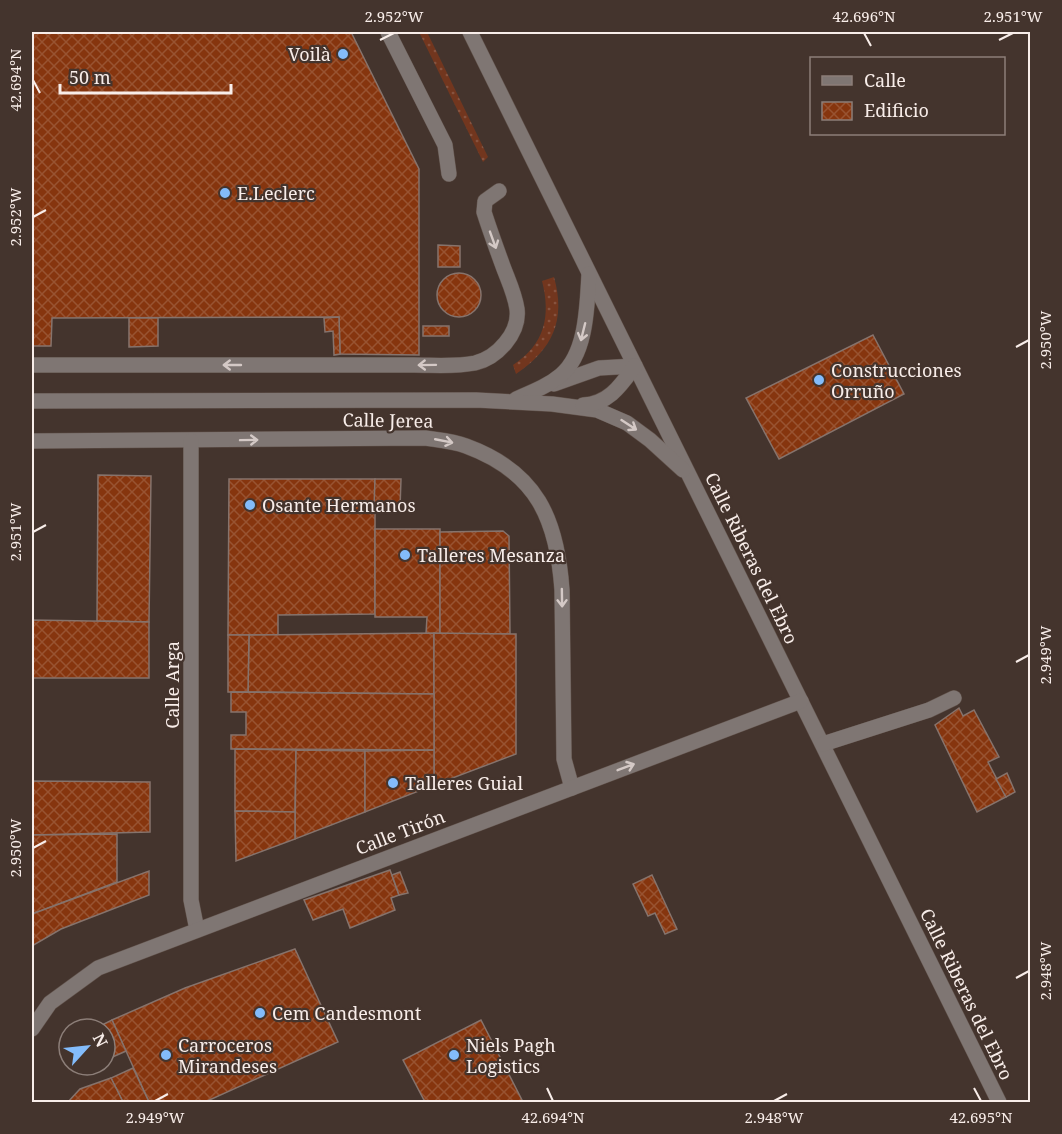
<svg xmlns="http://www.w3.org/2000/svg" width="1062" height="1134" font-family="'Noto Serif',serif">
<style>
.grass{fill:url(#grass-dots)}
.building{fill:url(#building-cross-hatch);stroke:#86736c;stroke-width:1.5}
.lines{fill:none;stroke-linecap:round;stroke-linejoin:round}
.minor-casing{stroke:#61524b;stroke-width:16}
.minor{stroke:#7f7673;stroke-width:15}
.oneway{stroke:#d4c9c6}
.ticks{fill:none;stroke:#f8ede9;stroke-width:2}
.poi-dot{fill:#83bcfb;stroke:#44342d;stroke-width:2}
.labels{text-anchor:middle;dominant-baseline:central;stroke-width:4.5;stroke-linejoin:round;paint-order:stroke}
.poi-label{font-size:18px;fill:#f8ede9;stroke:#44342d;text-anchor:start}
.street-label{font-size:18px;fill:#f8ede9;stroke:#44342d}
.neatline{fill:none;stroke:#f8ede9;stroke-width:2}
.ticks-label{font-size:15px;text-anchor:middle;fill:#f8ede9}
</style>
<defs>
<pattern id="grass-dots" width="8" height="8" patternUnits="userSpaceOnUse" patternTransform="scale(1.5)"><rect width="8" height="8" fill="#72361e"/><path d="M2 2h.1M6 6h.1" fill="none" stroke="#87533f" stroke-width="1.8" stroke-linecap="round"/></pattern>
<pattern id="building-cross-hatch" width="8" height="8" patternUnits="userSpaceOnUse" patternTransform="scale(1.5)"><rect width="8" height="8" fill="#86350e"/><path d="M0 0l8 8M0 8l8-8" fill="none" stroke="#985331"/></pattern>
</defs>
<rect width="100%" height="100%" fill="#44342d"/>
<g class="grass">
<path d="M 419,32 L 427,32 L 488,157 L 483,162 Z"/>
<path d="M 554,277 C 566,320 553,349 516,374 L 513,365 C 545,344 551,316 542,281 Z"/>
</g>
<g class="building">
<path d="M 32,32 L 351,32 L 419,169 L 419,355 L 340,354 L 339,317 L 52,318 L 51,346 L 32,346 Z"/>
<path d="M 438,245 L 460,246 L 460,267 L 438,267 Z"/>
<circle cx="459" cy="295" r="22"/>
<path d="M 339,317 L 340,354 L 334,355 L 333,331 L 325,332 L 324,318 Z"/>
<path d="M 129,318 L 158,318 L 158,346 L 129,347 Z"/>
<rect x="423" y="326" width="26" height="10"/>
<path d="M 873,335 L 904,394 L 779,459 L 746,398 Z"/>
<path d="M 98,475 L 151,476 L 149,622 L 97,621 Z"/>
<path d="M 229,479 L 375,479 L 375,614 L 278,615 L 278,635 L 228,635 Z"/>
<path d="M 375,479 L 401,479 L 400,508 L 374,508 Z"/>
<path d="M 375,529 L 440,529 L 440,634 L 426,634 L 427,617 L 375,617 Z"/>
<path d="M 503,531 L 509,536 L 510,634 L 440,634 L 440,532 Z"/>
<path d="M 32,620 L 149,622 L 149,678 L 32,678 Z"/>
<path d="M 434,633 L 434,694 L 248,692 L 249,635 Z"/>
<path d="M 434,633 L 516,634 L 516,754 L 434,785 Z"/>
<path d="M 228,635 L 249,635 L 248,692 L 228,692 Z"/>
<path d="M 231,692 L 434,694 L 434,750 L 231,749 L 231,735 L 246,735 L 246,712 L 231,712 Z"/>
<path d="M 959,708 L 963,716 L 974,710 L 999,757 L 988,762 L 1006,797 L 977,812 L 935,725 Z"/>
<path d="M 235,749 L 296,750 L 295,812 L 235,811 Z"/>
<path d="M 296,750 L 365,751 L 365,812 L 295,839 Z"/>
<path d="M 434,750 L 434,785 L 365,812 L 365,751 Z"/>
<path d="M 1007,773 L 1015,792 L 1006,797 L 996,779 Z"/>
<path d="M 32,781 L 150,782 L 150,832 L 32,835 Z"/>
<path d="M 235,811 L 295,812 L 295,839 L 236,861 Z"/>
<path d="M 117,834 L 117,882 L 32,914 L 32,835 Z"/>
<path d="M 390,870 L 399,895 L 391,898 L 395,910 L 350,928 L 343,909 L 313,920 L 304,900 Z"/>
<path d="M 149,871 L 149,895 L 61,929 L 32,946 L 32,914 Z"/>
<path d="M 400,872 L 408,893 L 399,895 L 392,875 Z"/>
<path d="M 652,875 L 677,929 L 665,934 L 655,913 L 648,916 L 633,884 Z"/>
<path d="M 295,949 L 338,1042 L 205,1102 L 149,1102 L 112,1020 L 185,988 Z"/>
<path d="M 112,1020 L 126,1051 L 108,1059 L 105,1053 L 105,1029 L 94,1029 Z"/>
<path d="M 481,1020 L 523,1102 L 425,1102 L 403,1060 Z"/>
<path d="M 133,1068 L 149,1102 L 123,1102 L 111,1078 Z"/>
<path d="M 111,1078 L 123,1102 L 68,1102 L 80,1089 Z"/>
</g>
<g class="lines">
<defs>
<g id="minor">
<path d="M 388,32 L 445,145 L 449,174"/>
<path d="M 470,32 L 999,1102"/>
<path d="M 32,365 L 414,365 C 434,365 455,367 475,363 C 497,358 520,333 517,309 C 515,295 509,282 504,269 C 497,250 490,231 484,212 L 485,201 L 499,191"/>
<path d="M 554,384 L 599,368 L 635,366"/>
<path d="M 516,399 C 532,392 548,386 561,375 C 587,353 587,305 589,274"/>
<path d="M 32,401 L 476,400 L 552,404 L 597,410 L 627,423 L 650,440 L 683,470"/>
<path d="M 583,405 C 609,404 621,385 635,366"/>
<path d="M 32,441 L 425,438 C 438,440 453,441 466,446 C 537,472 557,519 562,590 L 564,759 L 572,788"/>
<path d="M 191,441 L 191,900 L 197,930"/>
<path d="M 823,744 L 929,710 L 954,698"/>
<path d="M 32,1029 L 50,1003 L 98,968 L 801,701"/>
</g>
</defs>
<use href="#minor" class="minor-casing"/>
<use href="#minor" class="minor"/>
</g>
<defs><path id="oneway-shaft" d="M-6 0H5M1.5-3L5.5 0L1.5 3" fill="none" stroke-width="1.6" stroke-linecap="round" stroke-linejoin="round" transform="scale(1.5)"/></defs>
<g class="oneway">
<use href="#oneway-shaft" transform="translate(493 240) rotate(70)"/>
<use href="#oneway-shaft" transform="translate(583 332) rotate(104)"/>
<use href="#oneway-shaft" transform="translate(232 365) rotate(180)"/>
<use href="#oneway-shaft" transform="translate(427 365) rotate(179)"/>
<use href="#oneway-shaft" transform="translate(629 425) rotate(33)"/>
<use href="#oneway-shaft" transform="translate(249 440) rotate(-1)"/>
<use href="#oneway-shaft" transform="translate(444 441) rotate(11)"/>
<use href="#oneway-shaft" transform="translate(562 598) rotate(89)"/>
<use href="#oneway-shaft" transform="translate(626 767) rotate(-21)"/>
</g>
<path class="ticks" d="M 864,33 L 871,46M 380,40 L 394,33M 999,40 L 1013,33M 33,80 L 40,93M 33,217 L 46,210M 1016,347 L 1029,340M 33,532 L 46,525M 1016,662 L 1029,655M 33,848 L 46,841M 1016,978 L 1029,971M 547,1088 L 553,1101M 974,1088 L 981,1101M 155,1101 L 168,1094M 774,1101 L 787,1094"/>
<g class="poi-dot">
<circle cx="343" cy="54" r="6"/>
<circle cx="225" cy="193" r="6"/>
<circle cx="819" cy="380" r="6"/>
<circle cx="250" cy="505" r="6"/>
<circle cx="405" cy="555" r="6"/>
<circle cx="393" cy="783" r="6"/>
<circle cx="260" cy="1013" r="6"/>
<circle cx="166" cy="1055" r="6"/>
<circle cx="454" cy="1055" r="6"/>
</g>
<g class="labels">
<g class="poi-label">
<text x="331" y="54" text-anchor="end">Voilà</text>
<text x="237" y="193">E.Leclerc</text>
<text x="831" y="370">Construcciones<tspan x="831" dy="21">Orruño</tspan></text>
<text x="262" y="505">Osante Hermanos</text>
<text x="417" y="555">Talleres Mesanza</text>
<text x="405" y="783">Talleres Guial</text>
<text x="272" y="1013">Cem Candesmont</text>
<text x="178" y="1045">Carroceros<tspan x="178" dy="21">Mirandeses</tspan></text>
<text x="466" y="1045">Niels Pagh<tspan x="466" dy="21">Logistics</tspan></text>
</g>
<g class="street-label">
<text transform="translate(388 420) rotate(1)">Calle Jerea</text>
<text transform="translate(752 558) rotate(64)">Calle Riberas del Ebro</text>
<text transform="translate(172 685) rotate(-90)">Calle Arga</text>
<text transform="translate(400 832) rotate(-21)">Calle Tirón</text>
<text transform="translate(967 994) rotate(64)">Calle Riberas del Ebro</text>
</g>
</g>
<rect width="1062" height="1134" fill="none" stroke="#44342d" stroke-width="66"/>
<rect x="810" y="57" width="195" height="78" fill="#44342d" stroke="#8c7e78" stroke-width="1.5"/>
<rect x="822" y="76" width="30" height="9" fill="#7f7673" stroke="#8c7e78" stroke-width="1.5"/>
<text x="864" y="87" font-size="18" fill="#f8ede9">Calle</text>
<rect x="822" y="102" width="30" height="18" fill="url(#building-cross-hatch)" stroke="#8c7e78" stroke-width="1.5"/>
<text x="864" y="117" font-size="18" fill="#f8ede9">Edificio</text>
<g transform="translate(87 1047) rotate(63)"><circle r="28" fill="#44342d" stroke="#8c7e78" stroke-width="1.5"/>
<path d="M0-4.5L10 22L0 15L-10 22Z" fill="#83bcfb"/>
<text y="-9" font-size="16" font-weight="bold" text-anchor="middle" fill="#f8ede9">N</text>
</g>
<path d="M60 84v9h171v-9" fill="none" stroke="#f8ede9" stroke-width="3"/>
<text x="69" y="84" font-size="18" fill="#f8ede9" stroke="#44342d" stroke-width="4.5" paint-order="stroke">50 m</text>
<rect x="33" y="33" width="996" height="1068" class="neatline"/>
<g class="ticks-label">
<text x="394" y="22">2.952°W</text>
<text x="864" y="22">42.696°N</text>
<text x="1013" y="22">2.951°W</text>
<text transform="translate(16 80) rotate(-90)" y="5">42.694°N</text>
<text transform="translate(16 217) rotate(-90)" y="5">2.952°W</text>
<text transform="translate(1046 340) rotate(-90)" y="5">2.950°W</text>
<text transform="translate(16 532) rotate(-90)" y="5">2.951°W</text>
<text transform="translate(1046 655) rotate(-90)" y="5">2.949°W</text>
<text transform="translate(16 848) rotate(-90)" y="5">2.950°W</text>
<text transform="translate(1046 971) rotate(-90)" y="5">2.948°W</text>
<text x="155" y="1123">2.949°W</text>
<text x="553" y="1123">42.694°N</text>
<text x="774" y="1123">2.948°W</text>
<text x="981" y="1123">42.695°N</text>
</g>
</svg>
